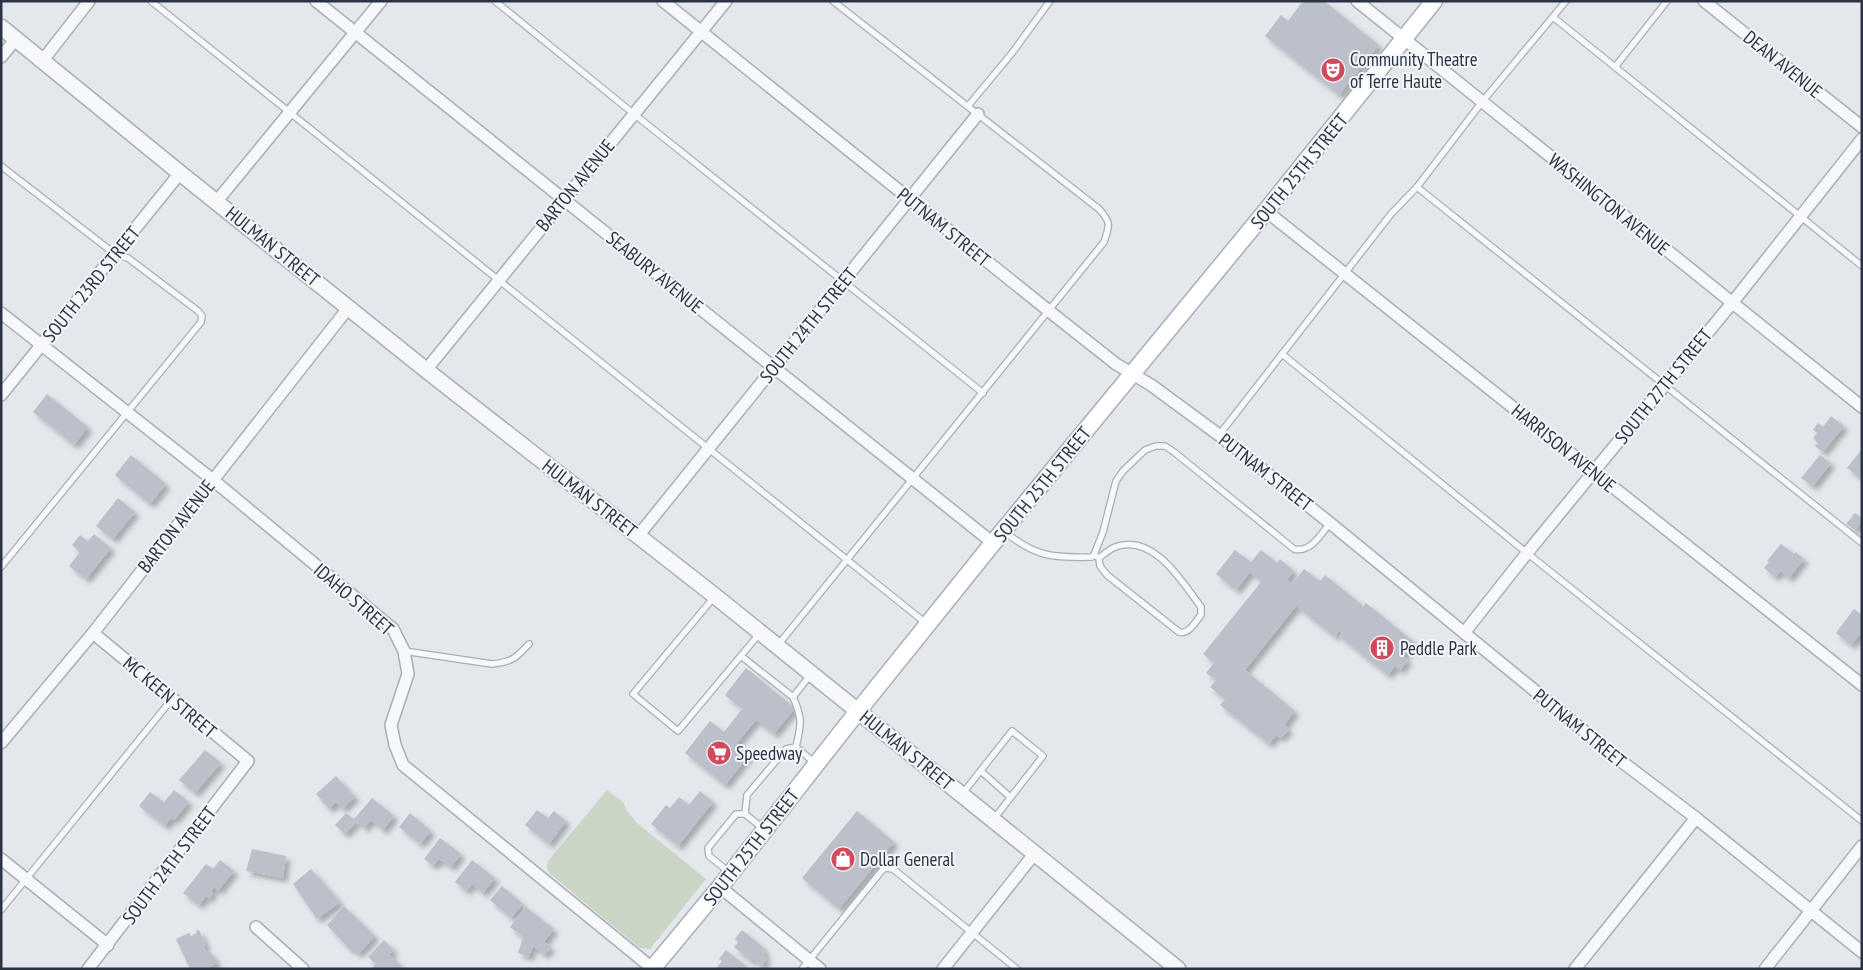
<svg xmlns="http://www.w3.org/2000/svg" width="1863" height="970" font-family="'PT Sans Narrow',sans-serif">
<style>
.green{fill:#c9d6c5}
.building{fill:#bbc0ca;filter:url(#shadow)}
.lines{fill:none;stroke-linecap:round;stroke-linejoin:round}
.service-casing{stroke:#a9aeb7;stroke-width:8}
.minor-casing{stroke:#a9aeb7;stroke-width:14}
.tertiary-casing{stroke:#a9aeb7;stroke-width:18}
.secondary-casing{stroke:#a9aeb7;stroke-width:19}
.service{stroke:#f7f8fa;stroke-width:5.5}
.minor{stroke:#f7f8fa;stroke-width:11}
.tertiary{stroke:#f7f8fa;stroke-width:15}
.secondary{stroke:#fff;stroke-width:16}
.labels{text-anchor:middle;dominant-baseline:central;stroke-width:4;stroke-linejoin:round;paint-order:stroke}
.poi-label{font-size:19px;fill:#2b3445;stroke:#f4f6f9;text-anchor:start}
.street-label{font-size:19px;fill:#2b3445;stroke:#f4f6f9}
</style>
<defs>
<filter id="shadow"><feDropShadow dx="4.5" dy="4.5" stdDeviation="2.5" flood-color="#0004"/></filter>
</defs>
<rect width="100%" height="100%" fill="#e4e7ec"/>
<path class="green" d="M 607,790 L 623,802 L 627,811 L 637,823 L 706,879 L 650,949 L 640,948 L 549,873 L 547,867 L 548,861 Z"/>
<g class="building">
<path d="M 1303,1 L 1324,1 L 1379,45 L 1339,95 L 1265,36 L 1281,15 L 1288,21 Z"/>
<path d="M 47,394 L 88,427 L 74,445 L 33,412 Z"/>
<path d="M 1831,416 L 1844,426 L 1823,452 L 1815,446 L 1818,443 L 1813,438 L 1817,433 L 1813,430 L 1818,423 L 1823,427 Z"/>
<path d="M 1862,449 L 1862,479 L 1847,468 Z"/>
<path d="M 131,455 L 166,484 L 150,504 L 115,475 Z"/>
<path d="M 1820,455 L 1831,463 L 1813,486 L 1801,478 Z"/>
<path d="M 118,498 L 135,512 L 113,539 L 96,526 Z"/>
<path d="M 1855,513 L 1862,518 L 1862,521 L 1855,530 L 1846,524 Z"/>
<path d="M 94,534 L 111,548 L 86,579 L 69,566 L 80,552 L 72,545 L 80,535 L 88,541 Z"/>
<path d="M 1781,544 L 1794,554 L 1796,552 L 1804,559 L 1789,578 L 1780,571 L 1775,577 L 1764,568 L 1769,562 L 1767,561 Z"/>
<path d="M 1235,550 L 1251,562 L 1261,550 L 1277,563 L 1280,559 L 1294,571 L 1287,580 L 1292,584 L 1304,569 L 1320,581 L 1325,575 L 1361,604 L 1358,607 L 1361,609 L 1366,603 L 1414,642 L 1403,656 L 1408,660 L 1400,670 L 1395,666 L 1388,675 L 1339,636 L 1342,633 L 1339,631 L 1335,637 L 1296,606 L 1245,670 L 1295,711 L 1284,725 L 1289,729 L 1281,738 L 1276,735 L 1269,744 L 1220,705 L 1225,699 L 1210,687 L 1216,680 L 1206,673 L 1214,663 L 1203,654 L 1261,582 L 1250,572 L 1236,590 L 1216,574 Z"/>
<path d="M 1854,609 L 1862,615 L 1862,632 L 1851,645 L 1836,633 Z"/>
<path d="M 746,668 L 795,708 L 774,734 L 756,720 L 737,743 L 750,754 L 725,785 L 685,753 L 710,721 L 724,732 L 742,709 L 725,695 Z"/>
<path d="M 205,750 L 221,763 L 195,793 L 179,780 Z"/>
<path d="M 336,776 L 355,797 L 342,809 L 336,802 L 329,809 L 316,794 Z"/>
<path d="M 174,790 L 189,802 L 174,820 L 171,818 L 165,826 L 139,806 L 150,792 L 164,802 Z"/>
<path d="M 700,791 L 713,802 L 678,846 L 651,824 L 666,805 L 670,808 L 679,797 L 689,805 Z"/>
<path d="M 372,798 L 394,816 L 383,830 L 371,820 L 364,828 L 357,821 L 345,834 L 335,825 L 346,813 L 354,819 Z"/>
<path d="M 537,810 L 548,818 L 554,811 L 566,821 L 549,844 L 525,825 Z"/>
<path d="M 857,811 L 894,842 L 839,909 L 802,878 Z"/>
<path d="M 410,813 L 431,831 L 420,844 L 399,827 Z"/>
<path d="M 440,838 L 461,854 L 451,867 L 439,859 L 433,866 L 424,859 Z"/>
<path d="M 252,849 L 286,856 L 283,878 L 246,871 Z"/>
<path d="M 220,860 L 234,871 L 218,891 L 214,887 L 211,891 L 213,893 L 209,899 L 206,896 L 199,905 L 183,893 L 206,864 L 213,869 Z"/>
<path d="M 472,860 L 495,878 L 483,893 L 472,884 L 466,891 L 455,882 Z"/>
<path d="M 311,869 L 340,902 L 317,919 L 293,884 Z"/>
<path d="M 502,886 L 523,904 L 511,918 L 490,900 Z"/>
<path d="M 344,906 L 375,936 L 358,954 L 352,948 L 350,950 L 327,925 Z"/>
<path d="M 526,907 L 554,929 L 544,942 L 551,947 L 544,955 L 533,946 L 529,957 L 518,953 L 523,937 L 510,927 Z"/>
<path d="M 199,930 L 206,945 L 203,946 L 207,953 L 210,951 L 217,963 L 206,969 L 190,969 L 176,939 L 189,933 L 191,936 L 197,933 L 196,931 Z"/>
<path d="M 742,930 L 764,948 L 762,950 L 766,953 L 763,956 L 767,959 L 761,966 L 753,959 L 751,961 L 734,947 L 738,942 L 735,939 Z"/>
<path d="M 384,940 L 394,950 L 389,954 L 404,969 L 371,969 L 376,964 L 368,957 Z"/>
<path d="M 726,950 L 745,965 L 741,969 L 719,969 L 717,967 L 722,961 L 719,959 Z"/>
</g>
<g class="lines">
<defs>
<g id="service">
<path d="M 151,1 L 927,624"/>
<path d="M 495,1 L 634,114 L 983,393"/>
<path d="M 1553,17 L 1862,266"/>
<path d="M 1615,67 L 1667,1"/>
<path d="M 968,106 L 1012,53 L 1050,1"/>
<path d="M 1,166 L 115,254 L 128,258 L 198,311 L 202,316 L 201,322 L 1,567"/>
<path d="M 1417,187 L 1862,543"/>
<path d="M 1282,354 L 1527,553 L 1862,821"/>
<path d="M 1219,435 L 1391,214 L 1417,187 L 1482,102 L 1566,1"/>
<path d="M 1005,532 C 1036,557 1053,558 1092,557 L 1094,555 L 1099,558 C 1104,554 1110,549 1115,547 C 1154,533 1182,582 1201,607 L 1201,615 C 1195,622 1189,635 1179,632 L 1107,575 L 1100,566 L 1099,558"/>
<path d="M 1094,555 L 1103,532 L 1116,481 L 1123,471 L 1145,450 L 1156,446 L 1165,446 L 1174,452 L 1294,549 C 1311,553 1321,534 1330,523"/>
<path d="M 715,596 L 633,694 L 678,731 L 760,633"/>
<path d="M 778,645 L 1104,242 C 1110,225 1111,222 1099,209 L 833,1"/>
<path d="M 404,651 L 492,664 C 512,662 516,658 529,644"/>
<path d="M 741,656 L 793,697 L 811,674"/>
<path d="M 793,697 C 803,719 801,725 796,747"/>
<path d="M 981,771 L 1010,797"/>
<path d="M 963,793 L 1012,731 L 1043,756 L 993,820"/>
<path d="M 745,814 L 747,795 L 786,749 L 796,747 L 816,764"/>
<path d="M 729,872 L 709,856 L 708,848 L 736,814 L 745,814 L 764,829"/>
<path d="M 1,910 L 172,699"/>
<path d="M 802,969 L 884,868 L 893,869 L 1017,969"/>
</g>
<g id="minor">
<path d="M 316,1 L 993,543"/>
<path d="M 663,1 L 1049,311 L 1116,364 L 1151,385 L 1219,435 L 1330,523 L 1617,758 L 1696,818 L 1862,952"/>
<path d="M 1357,1 L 1862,407"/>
<path d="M 1704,1 L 1862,127"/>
<path d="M 1,57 L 16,39"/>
<path d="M 43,60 L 89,1"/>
<path d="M 217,201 L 381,1"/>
<path d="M 1266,211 L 1862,685"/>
<path d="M 1,313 L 213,480 L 393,629 L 404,651 L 408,674 L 391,725 L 395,745 L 403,765 L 652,968"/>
<path d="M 426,370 L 726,1"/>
<path d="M 1,395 L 180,173"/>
<path d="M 638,536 L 978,114"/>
<path d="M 1464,633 L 1527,553 L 1732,303 L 1862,139"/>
<path d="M 1,743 L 93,633 L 349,307"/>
<path d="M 1,859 L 108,945"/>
<path d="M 720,887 L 820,969"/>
<path d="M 256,927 L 303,969"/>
<path d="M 88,969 L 248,761 L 93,633"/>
<path d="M 943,969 L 1035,853"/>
<path d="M 1575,969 L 1696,818"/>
<path d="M 1765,969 L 1862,846"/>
</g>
<path id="tertiary" d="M 1,27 L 180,173 L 426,370 L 715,596 L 1178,969"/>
<path id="secondary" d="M 652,969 L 720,887 L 858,711 L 993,543 L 1266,211 L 1434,1"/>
</defs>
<use href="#service" class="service-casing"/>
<use href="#minor" class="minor-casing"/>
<use href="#tertiary" class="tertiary-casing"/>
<use href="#secondary" class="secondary-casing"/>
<use href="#service" class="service"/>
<use href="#minor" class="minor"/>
<use href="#tertiary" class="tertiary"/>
<use href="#secondary" class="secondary"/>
</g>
<defs>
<symbol id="theatre-disc" viewBox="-11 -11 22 22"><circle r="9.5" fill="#d1495b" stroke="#f4f6f9"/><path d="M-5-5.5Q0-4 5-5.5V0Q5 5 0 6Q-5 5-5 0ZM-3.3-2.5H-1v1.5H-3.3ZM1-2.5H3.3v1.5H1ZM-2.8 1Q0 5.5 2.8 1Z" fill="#fff"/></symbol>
<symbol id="building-disc" viewBox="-11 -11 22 22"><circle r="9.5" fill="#d1495b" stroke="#f4f6f9"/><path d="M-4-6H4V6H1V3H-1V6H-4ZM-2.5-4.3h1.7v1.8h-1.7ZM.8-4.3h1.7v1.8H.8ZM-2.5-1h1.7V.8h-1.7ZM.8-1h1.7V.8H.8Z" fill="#fff"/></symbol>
<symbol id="supermarket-disc" viewBox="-11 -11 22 22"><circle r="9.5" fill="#d1495b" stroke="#f4f6f9"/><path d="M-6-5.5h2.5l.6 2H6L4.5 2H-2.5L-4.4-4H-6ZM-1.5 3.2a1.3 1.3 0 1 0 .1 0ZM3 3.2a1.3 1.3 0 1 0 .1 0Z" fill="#fff"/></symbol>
<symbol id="shop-disc" viewBox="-11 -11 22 22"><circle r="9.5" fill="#d1495b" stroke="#f4f6f9"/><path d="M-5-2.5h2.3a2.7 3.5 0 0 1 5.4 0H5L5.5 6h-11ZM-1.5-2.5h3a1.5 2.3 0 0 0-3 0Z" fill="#fff"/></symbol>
</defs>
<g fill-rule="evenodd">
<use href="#theatre-disc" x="1319" y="56" width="28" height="28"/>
<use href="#building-disc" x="1368" y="634" width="28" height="28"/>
<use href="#supermarket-disc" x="705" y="739" width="28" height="28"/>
<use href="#shop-disc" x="829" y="845" width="28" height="28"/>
</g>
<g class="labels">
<g class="poi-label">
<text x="1350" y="59">Community Theatre<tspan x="1350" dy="22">of Terre Haute</tspan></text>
<text x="1400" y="648">Peddle Park</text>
<text x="736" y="753">Speedway</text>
<text x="860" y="859">Dollar General</text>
</g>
<g class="street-label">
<text transform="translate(1783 64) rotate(39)">DEAN AVENUE</text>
<text transform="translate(1299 171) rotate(-51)">SOUTH 25TH STREET</text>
<text transform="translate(575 185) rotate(-51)">BARTON AVENUE</text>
<text transform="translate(1609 204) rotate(39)">WASHINGTON AVENUE</text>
<text transform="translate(944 227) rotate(39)">PUTNAM STREET</text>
<text transform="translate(273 246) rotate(39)">HULMAN STREET</text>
<text transform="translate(655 272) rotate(39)">SEABURY AVENUE</text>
<text transform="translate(91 284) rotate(-51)">SOUTH 23RD STREET</text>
<text transform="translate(808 325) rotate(-51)">SOUTH 24TH STREET</text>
<text transform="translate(1663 386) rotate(-51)">SOUTH 27TH STREET</text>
<text transform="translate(1564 448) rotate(39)">HARRISON AVENUE</text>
<text transform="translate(1266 472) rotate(38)">PUTNAM STREET</text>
<text transform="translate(1042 484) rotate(-51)">SOUTH 25TH STREET</text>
<text transform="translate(590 498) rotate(38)">HULMAN STREET</text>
<text transform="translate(176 526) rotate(-52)">BARTON AVENUE</text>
<text transform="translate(354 599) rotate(41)">IDAHO STREET</text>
<text transform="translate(170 697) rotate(40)">MC KEEN STREET</text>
<text transform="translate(1580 728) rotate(39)">PUTNAM STREET</text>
<text transform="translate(907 750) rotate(39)">HULMAN STREET</text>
<text transform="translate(751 847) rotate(-52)">SOUTH 25TH STREET</text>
<text transform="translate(169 865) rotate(-53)">SOUTH 24TH STREET</text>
</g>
</g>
<rect width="1863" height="970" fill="none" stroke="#2b3445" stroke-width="5"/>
</svg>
